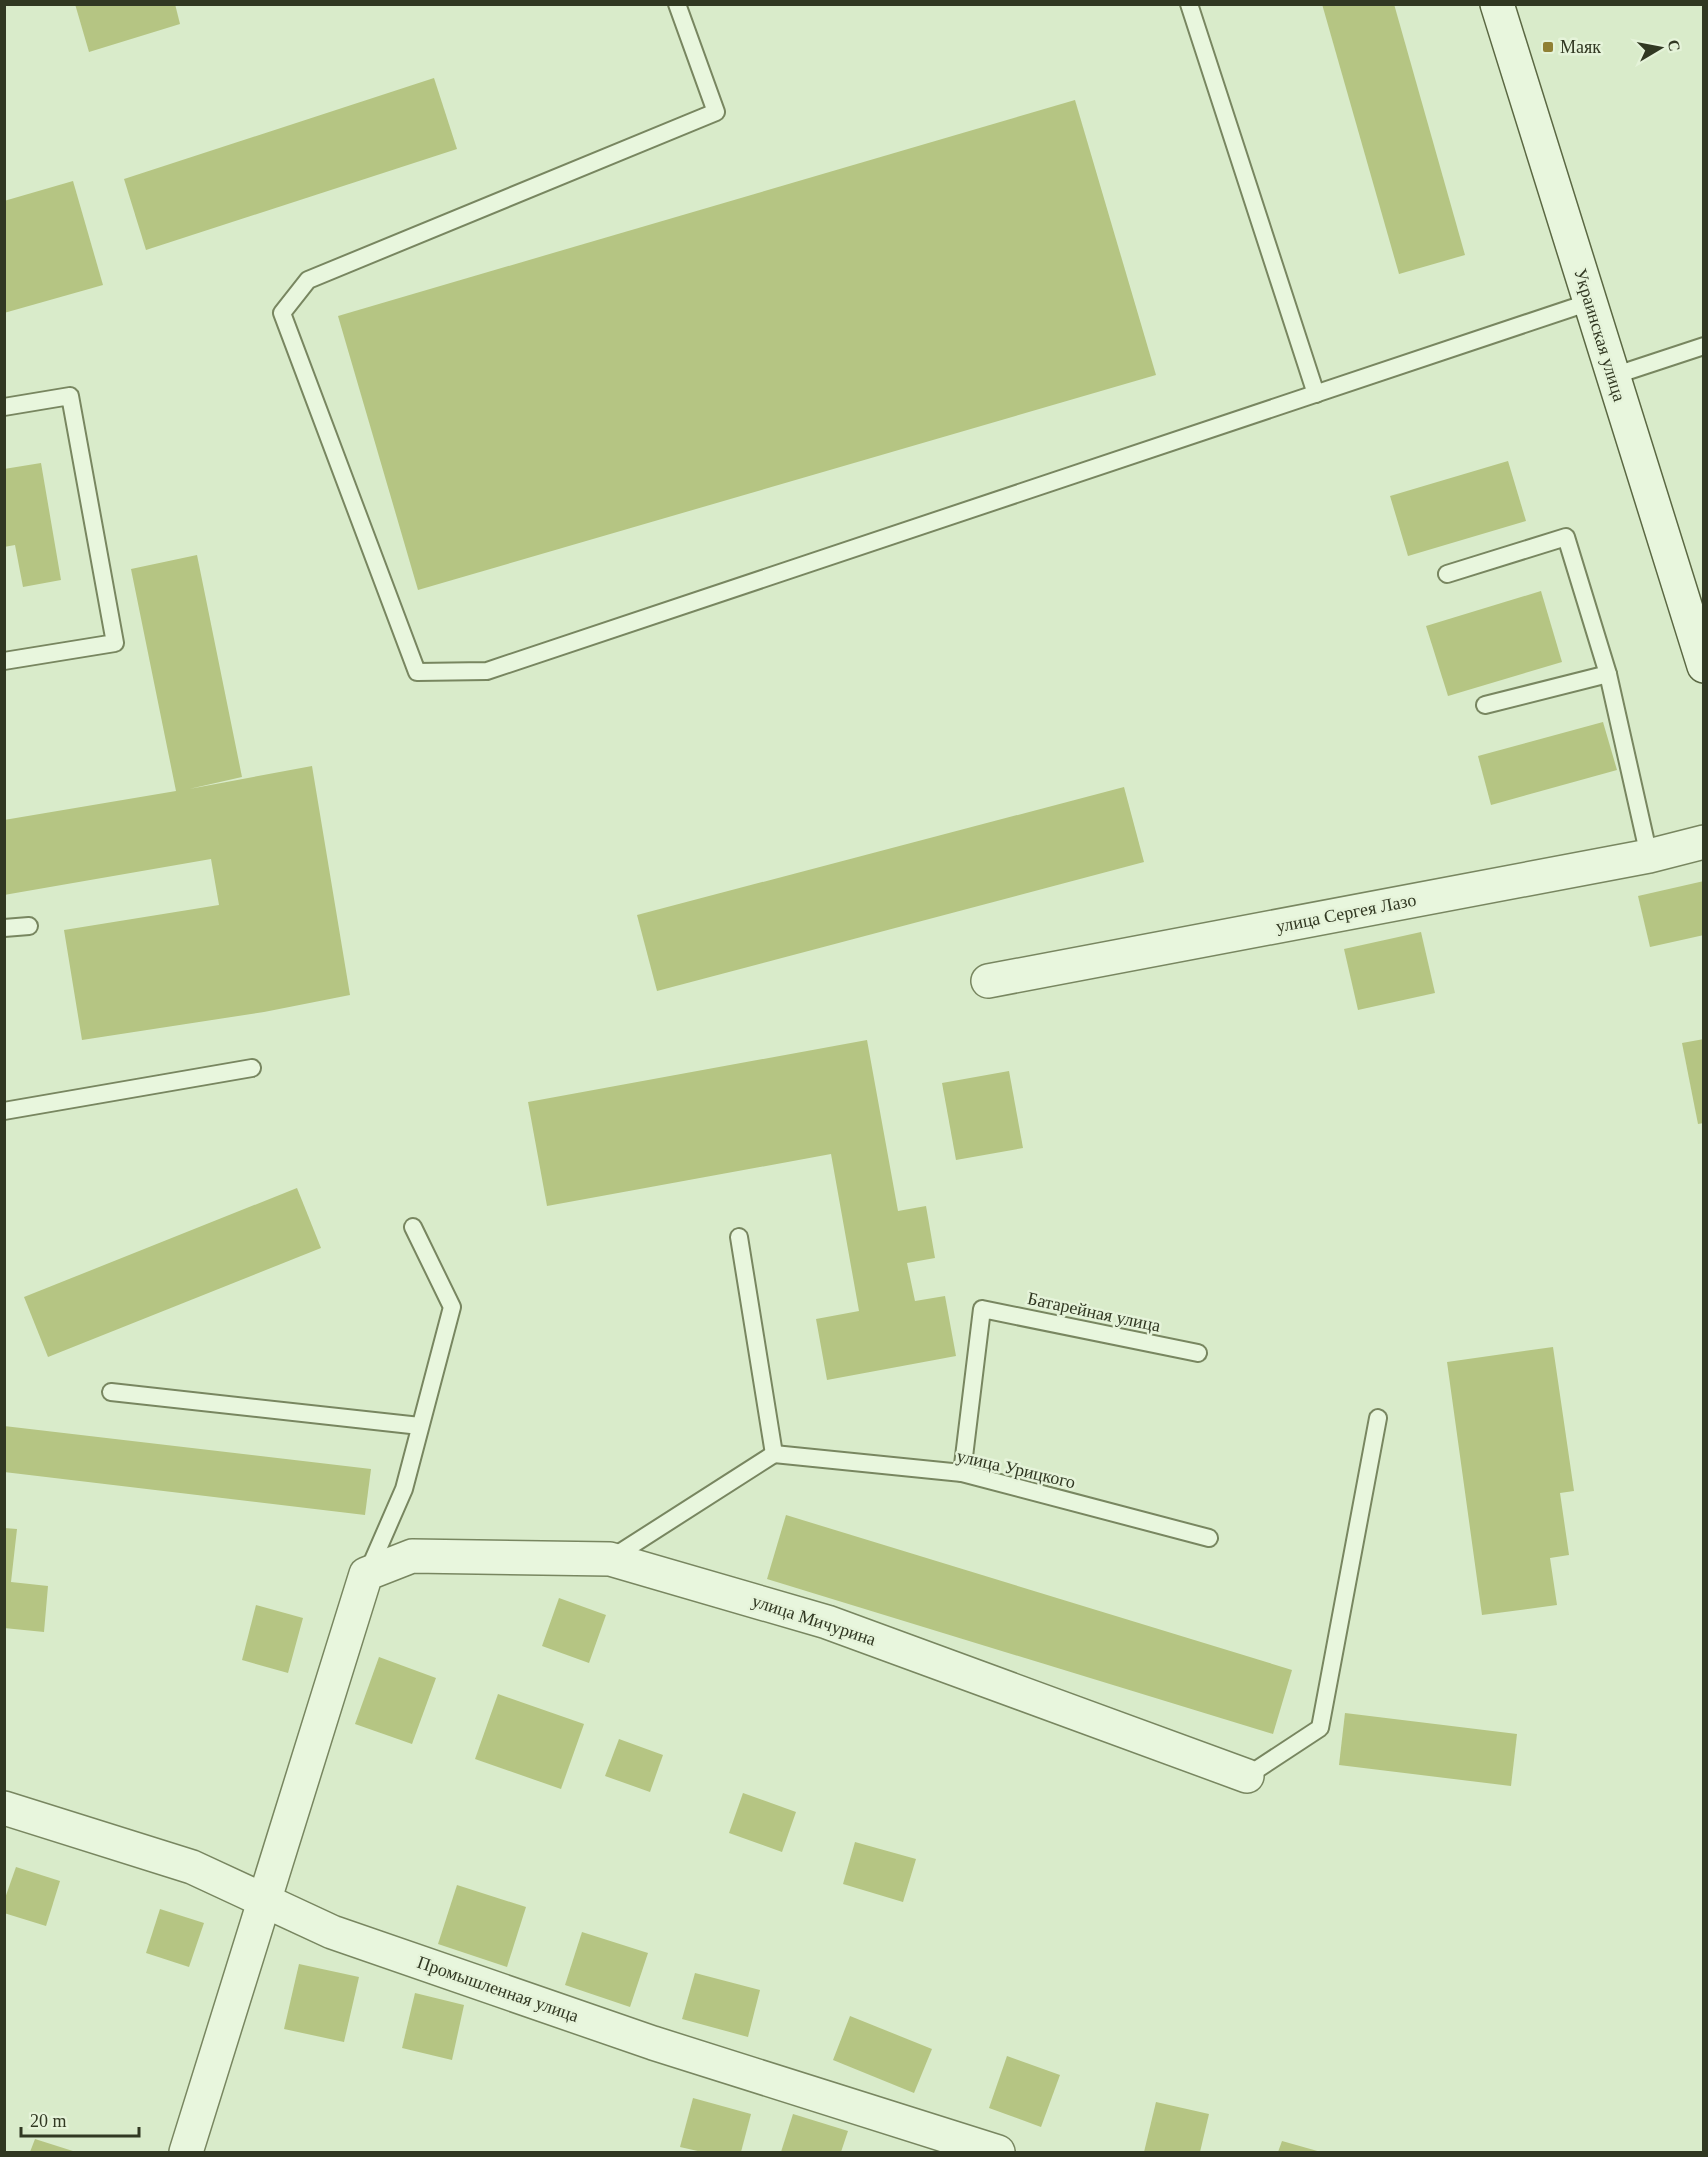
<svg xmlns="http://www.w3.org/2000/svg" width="1708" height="2157" font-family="Georgia,serif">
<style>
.building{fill:#b5c583}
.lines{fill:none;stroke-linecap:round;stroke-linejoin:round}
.lane-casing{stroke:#788660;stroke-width:20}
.street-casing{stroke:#788660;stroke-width:36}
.secondary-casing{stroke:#5b6843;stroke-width:36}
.lane{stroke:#e8f6dd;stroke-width:16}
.street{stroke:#e8f6dd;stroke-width:33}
.secondary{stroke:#e8f6dd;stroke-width:33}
.poi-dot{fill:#908035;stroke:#e5f3d9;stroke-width:2}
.labels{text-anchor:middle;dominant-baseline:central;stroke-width:5;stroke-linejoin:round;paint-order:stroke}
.poi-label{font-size:18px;fill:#313822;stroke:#e5f3d9;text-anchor:start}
.street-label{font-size:18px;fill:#313822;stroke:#e5f3d9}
</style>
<rect width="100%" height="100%" fill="#d9ebca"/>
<g class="building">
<path d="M 75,4 L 175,4 L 180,24 L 89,52 Z"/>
<path d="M 1322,4 L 1394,4 L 1465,255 L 1399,274 Z"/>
<path d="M 434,78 L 457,149 L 146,250 L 124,179 Z"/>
<path d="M 1075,100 L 1156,375 L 418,590 L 338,316 Z"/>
<path d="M 73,181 L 103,285 L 4,313 L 4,201 Z"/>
<path d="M 1508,461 L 1526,521 L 1408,556 L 1390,496 Z"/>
<path d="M 41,463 L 61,580 L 23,587 L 15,545 L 4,547 L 4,469 Z"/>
<path d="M 197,555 L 242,777 L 189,789 L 312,766 L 350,995 L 264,1012 L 82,1040 L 64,930 L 219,905 L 211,859 L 4,895 L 4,820 L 176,791 L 131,569 Z"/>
<path d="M 1541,591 L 1562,662 L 1448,696 L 1426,626 Z"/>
<path d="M 1603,722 L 1617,770 L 1491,805 L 1478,756 Z"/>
<path d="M 1124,787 L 1144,862 L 657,991 L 637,915 Z"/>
<path d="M 1704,881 L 1704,935 L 1650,947 L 1638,896 Z"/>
<path d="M 1421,932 L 1435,993 L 1358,1010 L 1344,949 Z"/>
<path d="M 1704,1039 L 1704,1123 L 1698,1124 L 1682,1043 Z"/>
<path d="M 867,1040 L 898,1211 L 926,1206 L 935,1258 L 907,1263 L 915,1301 L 945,1296 L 956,1356 L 827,1380 L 816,1319 L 859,1311 L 831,1154 L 547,1206 L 528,1102 Z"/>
<path d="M 1009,1071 L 1023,1148 L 956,1160 L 942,1083 Z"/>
<path d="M 297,1188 L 321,1248 L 48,1357 L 24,1297 Z"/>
<path d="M 1553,1347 L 1574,1491 L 1560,1493 L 1569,1555 L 1550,1558 L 1557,1605 L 1482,1615 L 1447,1362 Z"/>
<path d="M 4,1426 L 371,1469 L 365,1515 L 4,1472 Z"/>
<path d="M 786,1515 L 1292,1670 L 1273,1734 L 767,1579 Z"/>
<path d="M 4,1528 L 17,1529 L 11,1582 L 48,1586 L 44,1632 L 4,1628 Z"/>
<path d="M 559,1598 L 606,1615 L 589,1663 L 542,1646 Z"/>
<path d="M 256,1605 L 303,1618 L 288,1673 L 242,1660 Z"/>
<path d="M 379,1657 L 436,1678 L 412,1744 L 355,1724 Z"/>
<path d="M 498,1694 L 584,1724 L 561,1789 L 475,1759 Z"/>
<path d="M 1345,1713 L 1517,1734 L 1511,1786 L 1339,1765 Z"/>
<path d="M 619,1739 L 663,1755 L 650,1792 L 605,1776 Z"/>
<path d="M 743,1793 L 796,1812 L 782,1852 L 729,1833 Z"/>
<path d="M 855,1842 L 916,1859 L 903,1902 L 843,1884 Z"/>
<path d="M 16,1867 L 60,1881 L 46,1926 L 4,1913 L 4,1901 Z"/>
<path d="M 457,1885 L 526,1907 L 507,1967 L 438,1944 Z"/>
<path d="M 160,1909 L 204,1923 L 189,1967 L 146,1953 Z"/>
<path d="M 582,1932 L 648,1953 L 630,2007 L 565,1985 Z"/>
<path d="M 299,1964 L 359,1977 L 344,2042 L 284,2029 Z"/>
<path d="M 695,1973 L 760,1990 L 748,2037 L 682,2019 Z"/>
<path d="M 415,1993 L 464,2005 L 452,2060 L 402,2048 Z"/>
<path d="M 850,2016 L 932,2049 L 914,2093 L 833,2060 Z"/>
<path d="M 1007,2056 L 1060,2075 L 1041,2127 L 989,2108 Z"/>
<path d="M 693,2098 L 751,2114 L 741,2152 L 702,2152 L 680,2147 Z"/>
<path d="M 1156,2102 L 1209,2114 L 1200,2152 L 1144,2152 Z"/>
<path d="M 793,2114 L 848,2131 L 841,2152 L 781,2152 Z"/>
<path d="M 35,2139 L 76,2152 L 30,2152 Z"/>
<path d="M 1282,2141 L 1321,2152 L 1278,2152 Z"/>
</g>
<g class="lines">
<defs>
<g id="lane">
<path d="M 677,4 L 716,112 L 308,280 L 282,313 L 417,672 L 487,671 L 1590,302"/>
<path d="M 1189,4 L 1316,394"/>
<path d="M 1613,376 L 1704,346"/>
<path d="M 4,407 L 70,396 L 115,643 L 4,661"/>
<path d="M 1447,574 L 1566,537 L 1608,674 L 1649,856"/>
<path d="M 1485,705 L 1608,674"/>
<path d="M 4,928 L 29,926"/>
<path d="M 4,1111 L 252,1068"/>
<path d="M 739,1237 L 774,1454"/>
<path d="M 111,1392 L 420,1426"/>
<path d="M 774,1454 L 962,1473 L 1209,1538"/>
<path d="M 962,1473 L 982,1309 L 1198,1353"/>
<path d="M 610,1559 L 774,1454"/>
<path d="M 367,1574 L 404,1489 L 452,1307 L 413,1227"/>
<path d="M 1247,1776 L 1320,1728 L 1378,1418"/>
</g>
<g id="street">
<path d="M 988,981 L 1649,856 L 1704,842"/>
<path d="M 4,1808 L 192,1867 L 332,1932 L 653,2043 L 998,2152"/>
<path d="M 186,2152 L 366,1574 L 412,1556 L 610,1559 L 827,1622 L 1247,1776"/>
</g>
<path id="secondary" d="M 1497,4 L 1704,666"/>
</defs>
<use href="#lane" class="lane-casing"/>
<use href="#street" class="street-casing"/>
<use href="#secondary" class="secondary-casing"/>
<use href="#lane" class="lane"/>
<use href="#street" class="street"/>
<use href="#secondary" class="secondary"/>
</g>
<rect class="poi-dot" x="1542" y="41" width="12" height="12" rx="3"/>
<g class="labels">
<g class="poi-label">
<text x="1560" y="47">Маяк</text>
</g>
<g class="street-label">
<text transform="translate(1600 335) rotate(73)">Украинская улица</text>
<text transform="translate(1346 913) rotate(-11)">улица Сергея Лазо</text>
<text transform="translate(1094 1312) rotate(12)">Батарейная улица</text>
<text transform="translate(1016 1469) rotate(13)">улица Урицкого</text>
<text transform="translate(814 1620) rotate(18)">улица Мичурина</text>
<text transform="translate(498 1989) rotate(19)">Промышленная улица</text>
</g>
</g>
<rect width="1708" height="2157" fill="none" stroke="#313822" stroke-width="12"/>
<g transform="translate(1660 48) rotate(80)" stroke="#e5f3d9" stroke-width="4.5" paint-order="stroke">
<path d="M0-4.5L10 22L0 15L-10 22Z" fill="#313822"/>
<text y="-9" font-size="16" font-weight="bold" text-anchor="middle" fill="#313822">С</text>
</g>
<path d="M21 2127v9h118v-9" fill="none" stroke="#313822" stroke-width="3"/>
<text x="30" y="2127" font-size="18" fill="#313822" stroke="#e5f3d9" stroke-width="4.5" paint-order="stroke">20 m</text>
</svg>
